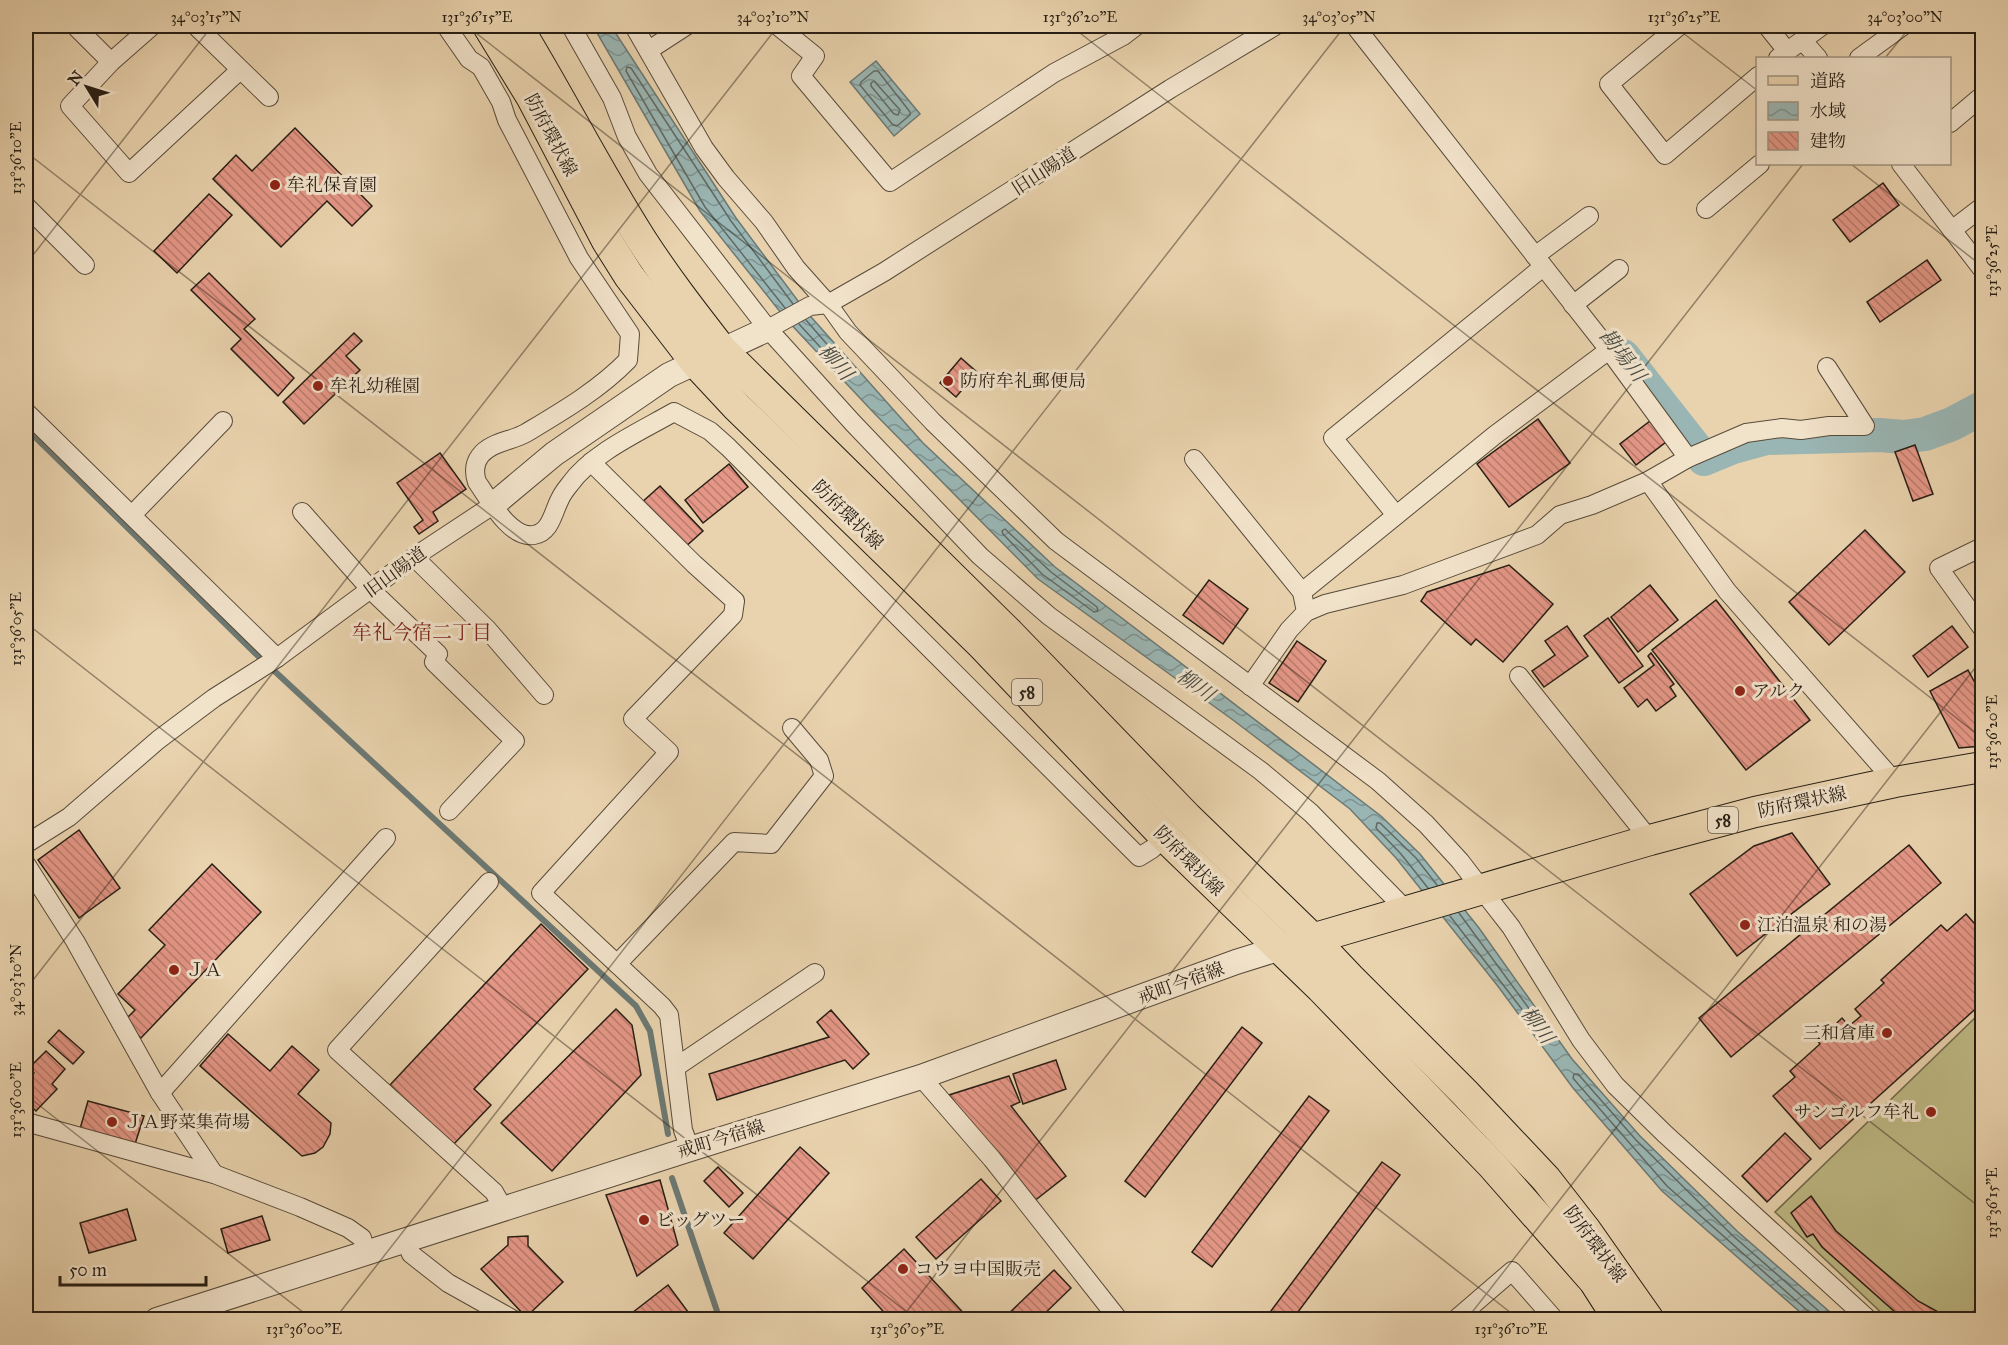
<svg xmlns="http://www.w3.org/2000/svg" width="2008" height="1345" font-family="'IM FELL Great Primer','Noto Serif JP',serif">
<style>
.pitch{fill:#beba85;stroke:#726c4c;stroke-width:1.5}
.water{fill:url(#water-waves);stroke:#6c7974;stroke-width:1.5}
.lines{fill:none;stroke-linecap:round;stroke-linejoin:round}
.shore{stroke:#606a64;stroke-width:1.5}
.stream{stroke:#6c7974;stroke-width:6}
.river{stroke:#9ab6b4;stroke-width:34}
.building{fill:url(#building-back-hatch);stroke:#271e14;stroke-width:1.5}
.minor-casing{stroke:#584b3a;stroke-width:20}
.tertiary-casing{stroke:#584b3a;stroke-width:26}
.primary-casing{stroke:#271e14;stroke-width:32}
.minor{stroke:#f1e2ca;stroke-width:18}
.tertiary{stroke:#f1e2ca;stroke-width:24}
.primary{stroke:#e9d3ae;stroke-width:30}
.ticks{fill:none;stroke:#271e14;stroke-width:1.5;stroke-opacity:0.45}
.poi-dot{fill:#8f2418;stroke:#f1e2ca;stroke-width:2}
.labels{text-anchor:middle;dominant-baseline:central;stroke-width:6;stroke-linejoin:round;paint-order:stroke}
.shield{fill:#f1e2ca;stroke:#64594b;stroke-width:1.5}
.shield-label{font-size:16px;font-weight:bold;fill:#271e14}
.street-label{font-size:18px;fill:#271e14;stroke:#f1e2ca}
.poi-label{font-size:18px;fill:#271e14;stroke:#f1e2ca;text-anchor:start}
.water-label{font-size:20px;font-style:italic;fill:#4a4c44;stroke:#f1e2ca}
.neighbourhood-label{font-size:20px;fill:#7a1f14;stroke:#f1e2ca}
.neatline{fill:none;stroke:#271e14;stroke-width:2}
.ticks-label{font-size:15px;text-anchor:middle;fill:#271e14}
</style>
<defs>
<pattern id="water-waves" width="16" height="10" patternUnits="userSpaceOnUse" patternTransform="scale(1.5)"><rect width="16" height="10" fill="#9ab6b4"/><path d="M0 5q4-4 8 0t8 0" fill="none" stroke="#7e9391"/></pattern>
<pattern id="building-back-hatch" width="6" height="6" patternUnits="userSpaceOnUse" patternTransform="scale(1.5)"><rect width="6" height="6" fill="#e59787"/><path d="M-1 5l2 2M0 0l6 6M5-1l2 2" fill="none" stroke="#ba7b6d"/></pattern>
</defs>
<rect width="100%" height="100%" fill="#e9d3ae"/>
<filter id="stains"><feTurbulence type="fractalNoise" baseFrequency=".00333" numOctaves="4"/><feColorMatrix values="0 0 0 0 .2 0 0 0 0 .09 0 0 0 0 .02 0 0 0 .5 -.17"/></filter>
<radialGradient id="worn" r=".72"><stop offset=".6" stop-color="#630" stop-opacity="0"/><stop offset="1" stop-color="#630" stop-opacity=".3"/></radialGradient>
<path class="pitch" d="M 1982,1011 L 1982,1312 L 1977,1308 L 1965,1319 L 1888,1319 L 1775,1212 Z"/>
<g class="water">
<path d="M 593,26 L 611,26 L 736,218 L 804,309 L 923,443 L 1055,567 L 1381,816 L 1420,854 L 1479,928 L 1572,1059 L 1640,1136 L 1737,1231 L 1838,1319 L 1808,1319 L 1662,1191 L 1573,1088 L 1497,985 L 1396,858 L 1350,809 L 1233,720 L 1038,579 L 874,413 L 785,318 L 700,211 Z"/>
<path d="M 876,61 L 920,114 L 894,136 L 850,82 Z"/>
</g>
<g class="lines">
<g class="shore">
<path d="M 874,71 L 878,71 L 910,112 L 910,115 L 897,126 L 893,125 L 860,85 L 861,82 Z"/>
<path d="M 874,81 L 900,110 L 898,115 L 894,114 L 871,86 L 871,83 Z"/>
<path d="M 785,308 L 705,207 L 626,71 L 627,67 L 631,68 L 731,221 L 793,304"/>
<path d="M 799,324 L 833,361 L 837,361 L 838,357 L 806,320"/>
<path d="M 1005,529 L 1051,572 L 1097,607 L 1098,611 L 1094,612 L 1042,574 L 1003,534 L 1002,531 Z"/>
<path d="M 1428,888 L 1401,854 L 1376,828 L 1377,823 L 1380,823 L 1416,858 L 1437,885"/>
<path d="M 1450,916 L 1528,1017 L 1532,1018 L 1533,1014 L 1459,913"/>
<path d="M 1811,1320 L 1809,1312 L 1667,1186 L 1578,1084 L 1573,1078 L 1574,1074 L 1578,1074 L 1636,1140 L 1732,1235 L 1829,1320"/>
</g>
<g class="stream">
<path d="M 26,428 L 255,653 L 636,1006 L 650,1031 L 668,1134"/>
<path d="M 672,1178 L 720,1320"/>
</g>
<path class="river" d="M 1623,356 L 1704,459 L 1733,447 L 1766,438 L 1880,435 L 1903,437 L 1925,434 L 1952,424 L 1982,408"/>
</g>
<g class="building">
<path d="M 295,128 L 372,206 L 352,226 L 327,201 L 281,247 L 213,179 L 236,155 L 252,171 Z"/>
<path d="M 1883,183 L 1899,205 L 1850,242 L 1833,220 Z"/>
<path d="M 209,194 L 232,215 L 177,273 L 154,251 Z"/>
<path d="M 1927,260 L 1941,280 L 1880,322 L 1867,302 Z"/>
<path d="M 209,273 L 255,319 L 244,329 L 294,378 L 278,396 L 231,349 L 241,339 L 191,290 Z"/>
<path d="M 354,333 L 362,341 L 346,356 L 360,370 L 304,424 L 283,402 Z"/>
<path d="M 961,358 L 977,372 L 956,397 L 940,383 Z"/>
<path d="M 1538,419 L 1570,463 L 1509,507 L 1477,464 Z"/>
<path d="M 1650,421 L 1666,442 L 1636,465 L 1620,444 Z"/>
<path d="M 1915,445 L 1933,494 L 1913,501 L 1895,452 Z"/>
<path d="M 440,453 L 466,489 L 433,512 L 438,521 L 419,534 L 414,527 L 423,520 L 397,483 Z"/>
<path d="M 729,464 L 748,487 L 703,523 L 685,500 Z"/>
<path d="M 660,486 L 703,531 L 683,549 L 640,504 Z"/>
<path d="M 1865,530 L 1905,572 L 1829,645 L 1789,602 Z"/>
<path d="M 1509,565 L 1553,604 L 1503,662 L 1476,639 L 1471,645 L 1421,601 L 1427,592 Z"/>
<path d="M 1209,580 L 1248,609 L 1223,644 L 1183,615 Z"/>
<path d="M 1650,585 L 1678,620 L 1638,652 L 1611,617 Z"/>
<path d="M 1716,600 L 1810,720 L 1746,770 L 1652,650 Z"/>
<path d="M 1608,618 L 1643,666 L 1619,683 L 1584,636 Z"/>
<path d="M 1567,626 L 1588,656 L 1544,687 L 1532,671 L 1555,655 L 1545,641 Z"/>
<path d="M 1952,626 L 1968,647 L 1928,677 L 1913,656 Z"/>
<path d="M 1297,641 L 1326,661 L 1298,702 L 1269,683 Z"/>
<path d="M 1651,653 L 1674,684 L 1670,687 L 1676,696 L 1656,711 L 1647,699 L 1638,707 L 1624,688 L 1654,665 L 1648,656 Z"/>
<path d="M 1968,670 L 1982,696 L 1982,746 L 1959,748 L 1930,691 Z"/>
<path d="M 79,830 L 120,888 L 79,918 L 38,860 Z"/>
<path d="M 1792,833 L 1830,884 L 1737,956 L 1690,894 L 1754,846 Z"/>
<path d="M 1909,845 L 1941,883 L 1731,1057 L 1699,1018 Z"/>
<path d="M 212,864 L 261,912 L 141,1038 L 123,1022 L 135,1010 L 118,994 L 165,945 L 149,930 Z"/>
<path d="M 1966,914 L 1982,932 L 1982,1003 L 1820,1149 L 1773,1096 L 1795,1077 L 1790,1071 L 1820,1044 L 1818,1041 L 1842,1018 L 1849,1026 L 1861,1016 L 1855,1009 L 1884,983 L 1881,980 L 1941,925 L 1947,931 Z"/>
<path d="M 541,924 L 588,969 L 474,1089 L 491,1105 L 453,1145 L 390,1085 Z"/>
<path d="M 616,1009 L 632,1025 L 641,1075 L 552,1171 L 501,1123 Z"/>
<path d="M 831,1010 L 869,1054 L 853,1069 L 845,1060 L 717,1100 L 709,1074 L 829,1037 L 817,1022 Z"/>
<path d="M 1242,1027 L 1262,1043 L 1145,1197 L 1125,1181 Z"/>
<path d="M 59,1030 L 84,1052 L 73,1064 L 48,1042 Z"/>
<path d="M 228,1034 L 270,1071 L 292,1046 L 319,1070 L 298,1094 L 331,1123 L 330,1134 L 323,1147 L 315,1153 L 302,1156 L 200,1066 Z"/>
<path d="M 46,1051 L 65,1069 L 52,1084 L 57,1089 L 36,1111 L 30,1105 L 26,1110 L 26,1082 L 34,1073 L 29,1068 Z"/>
<path d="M 1056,1060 L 1066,1089 L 1023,1104 L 1013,1074 Z"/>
<path d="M 1009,1076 L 1020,1102 L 1011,1106 L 1066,1176 L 1033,1202 L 949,1095 Z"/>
<path d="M 1309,1096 L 1329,1111 L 1212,1267 L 1192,1252 Z"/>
<path d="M 88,1101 L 144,1116 L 135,1144 L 80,1129 Z"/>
<path d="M 1785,1133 L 1811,1159 L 1767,1202 L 1742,1176 Z"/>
<path d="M 800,1147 L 829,1173 L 753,1259 L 724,1233 Z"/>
<path d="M 1382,1162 L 1400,1175 L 1292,1320 L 1274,1320 L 1268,1315 Z"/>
<path d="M 718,1167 L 743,1193 L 729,1207 L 704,1181 Z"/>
<path d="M 981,1179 L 1001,1201 L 936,1259 L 916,1237 Z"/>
<path d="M 660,1180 L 678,1245 L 637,1276 L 606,1195 Z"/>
<path d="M 1811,1196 L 1836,1231 L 1918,1301 L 1942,1314 L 1939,1320 L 1904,1320 L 1822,1247 L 1813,1234 L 1807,1237 L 1791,1213 Z"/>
<path d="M 127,1209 L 136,1240 L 89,1253 L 80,1223 Z"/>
<path d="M 262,1216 L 270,1240 L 228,1253 L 221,1229 Z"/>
<path d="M 528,1236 L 528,1246 L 563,1282 L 526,1317 L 481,1269 L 508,1245 L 508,1237 Z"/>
<path d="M 904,1249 L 970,1320 L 891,1320 L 862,1288 Z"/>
<path d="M 1054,1270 L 1071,1288 L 1038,1320 L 1002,1320 Z"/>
<path d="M 668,1285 L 694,1320 L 623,1320 Z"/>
</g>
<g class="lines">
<defs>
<g id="minor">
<path d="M 75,26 L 111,62"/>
<path d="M 152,26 L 111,62 L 70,106 L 129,173 L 240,70"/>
<path d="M 196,26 L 269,97"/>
<path d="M 446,26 L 469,59 L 481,67 L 501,102 L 507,120 L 579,258 L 630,334 L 628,360 C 599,390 561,412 526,433 C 512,441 490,442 480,456 C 474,464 474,473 477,482 C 489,499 510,539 534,535 C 551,532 553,512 560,499 C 562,494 566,489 570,484 C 592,453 641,431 674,412 L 710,431 L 728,447 L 1139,857 L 1152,849 L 1165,837"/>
<path d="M 571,26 L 612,98 L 627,137 L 648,174 L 768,329 L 853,423 L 980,556 L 1049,616 L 1261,771 L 1311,813 L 1408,912"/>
<path d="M 634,26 L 704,148 L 726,178 L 764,222 L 796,268 L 828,304 L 848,332 L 933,422 L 1056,541 L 1378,781 L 1426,824 L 1460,861 L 1493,904 L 1511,927 L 1581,1040 L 1615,1085 L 1665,1134 L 1869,1320"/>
<path d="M 778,26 L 815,56 L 801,76 L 890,182 L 1054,73 L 1123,36 L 1136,26"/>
<path d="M 1355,26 L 1609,350 L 1688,458"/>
<path d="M 1679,26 L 1609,84 L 1665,155 L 1758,76"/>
<path d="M 1767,26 L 1787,51"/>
<path d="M 1803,41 L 1818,58"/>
<path d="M 649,50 L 686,26"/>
<path d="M 1778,58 L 1822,26"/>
<path d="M 1859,58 L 1903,26"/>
<path d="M 1950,123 L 1982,96"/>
<path d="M 1901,164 L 1982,269"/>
<path d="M 26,206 L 85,265"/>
<path d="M 1706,209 L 1760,164"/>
<path d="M 1952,230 L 1982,207"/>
<path d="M 1535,256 L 1589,216"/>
<path d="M 1573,305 L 1619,269"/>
<path d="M 768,329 L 810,306 L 828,304 L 884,272 L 1170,89 L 1275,26"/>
<path d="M 26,412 L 277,658"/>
<path d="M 1194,459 L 1302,592 L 1306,612 L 1289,630 L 1250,686"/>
<path d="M 591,462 L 694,564 L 735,601 L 733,615 L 633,719 L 669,752 L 541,893 L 662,1006 L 669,1015 L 683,1130 L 690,1149"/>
<path d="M 1648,481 L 1727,591 L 1895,782"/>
<path d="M 302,512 L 371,590 L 438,654 L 434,662 L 515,741 L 449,811"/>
<path d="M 132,515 L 223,421"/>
<path d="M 1396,515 L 1333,438 L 1543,267"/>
<path d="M 1982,547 L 1939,568 L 1982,628"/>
<path d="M 414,557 L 487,629 L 544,695"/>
<path d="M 1302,592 L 1495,435 L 1609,350"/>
<path d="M 1306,612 L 1325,604 L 1403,585 L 1537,535 L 1560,515 L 1592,505 L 1648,481 L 1688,458 L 1746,433 L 1782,428 L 1801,430 L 1829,426 L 1865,426 L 1827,367"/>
<path d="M 1519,676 L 1650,840"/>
<path d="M 26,844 L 69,817 L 158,740 L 214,698 L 277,658 L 414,557 L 493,505"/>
<path d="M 26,864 L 75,941 L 160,1093 L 214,1174"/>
<path d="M 489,882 L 337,1050 L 494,1192 L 503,1208"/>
<path d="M 617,964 L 734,842 L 771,844 L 824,776 L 819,760 L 792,728"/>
<path d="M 676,1067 L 815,973"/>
<path d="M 921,1077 L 992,1159 L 1119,1320"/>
<path d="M 160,1093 L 386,838"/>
<path d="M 26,1122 L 214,1174 L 300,1207 L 348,1228 L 362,1238 L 366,1252"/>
<path d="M 405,1239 L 411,1254 L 448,1283 L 514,1320"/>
<path d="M 1455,1320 L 1512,1271 L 1555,1320"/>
</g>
<g id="tertiary">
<path d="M 493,505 L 554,454 L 669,375 L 768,329"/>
<path d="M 157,1320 L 690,1149 L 921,1077 L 1236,962 L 1281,948"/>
</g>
<g id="primary">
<path d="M 488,26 L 532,98 L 607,241 L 629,276 L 696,363 L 737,407 L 980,643 L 1165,837 L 1321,988 L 1492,1165 L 1594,1281 L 1619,1320"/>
<path d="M 517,26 C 560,96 597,170 641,239 C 666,278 694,314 722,350 L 1009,633 L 1187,817 L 1313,939 L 1350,978 L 1464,1092 L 1546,1179 L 1585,1229 L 1649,1320"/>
<path d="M 1298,943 L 1650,840 L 1755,812 L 1895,782 L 1982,767"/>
</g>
</defs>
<use href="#minor" class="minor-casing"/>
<use href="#tertiary" class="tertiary-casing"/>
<use href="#primary" class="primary-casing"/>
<use href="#minor" class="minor"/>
<use href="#tertiary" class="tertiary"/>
<use href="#primary" class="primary"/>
</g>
<path class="ticks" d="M 467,26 L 1982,1209M 1071,26 L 1982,738M 1674,26 L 1758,91M 1885,58 L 1911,26M 26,152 L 1520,1320M 1851,164 L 1982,266M 26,264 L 212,26M 26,623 L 917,1320M 26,989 L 778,26M 26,1095 L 313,1320M 334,1320 L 1345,26M 900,1320 L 1803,164M 1466,1320 L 1982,659"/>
<g class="poi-dot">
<circle cx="275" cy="185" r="6"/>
<circle cx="948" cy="381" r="6"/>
<circle cx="318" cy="386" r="6"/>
<circle cx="1740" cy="691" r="6"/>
<circle cx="1745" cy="925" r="6"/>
<circle cx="174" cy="970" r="6"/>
<circle cx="1887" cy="1033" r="6"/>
<circle cx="1931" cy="1112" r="6"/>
<circle cx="112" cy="1122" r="6"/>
<circle cx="644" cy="1220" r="6"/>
<circle cx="903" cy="1269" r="6"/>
</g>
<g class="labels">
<g class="shield">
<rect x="1012" y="679" width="30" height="26" rx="4.5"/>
<rect x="1708" y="807" width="30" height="26" rx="4.5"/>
</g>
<g class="shield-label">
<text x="1027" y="692">58</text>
<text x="1723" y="820">58</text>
</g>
<g class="street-label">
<text transform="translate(551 135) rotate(62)">防府環状線</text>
<text transform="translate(1044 171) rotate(-33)">旧山陽道</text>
<text transform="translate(848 515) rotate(44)">防府環状線</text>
<text transform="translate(395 572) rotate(-36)">旧山陽道</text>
<text transform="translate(1802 802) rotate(-12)">防府環状線</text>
<text transform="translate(1189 861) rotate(45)">防府環状線</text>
<text transform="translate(1181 983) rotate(-20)">戒町今宿線</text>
<text transform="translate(721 1139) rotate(-17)">戒町今宿線</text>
<text transform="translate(1595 1244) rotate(53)">防府環状線</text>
</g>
<g class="poi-label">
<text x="287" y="185">牟礼保育園</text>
<text x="960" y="381">防府牟礼郵便局</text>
<text x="330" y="386">牟礼幼稚園</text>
<text x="1752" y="691">アルク</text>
<text x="1757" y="925">江泊温泉 和の湯</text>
<text x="186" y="970">ＪＡ</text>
<text x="1875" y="1033" text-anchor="end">三和倉庫</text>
<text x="1919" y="1112" text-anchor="end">サンゴルフ牟礼</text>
<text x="124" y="1122">ＪＡ野菜集荷場</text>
<text x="656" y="1220">ビッグツー</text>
<text x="915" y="1269">コウヨ中国販売</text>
</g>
<g class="water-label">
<text transform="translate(1623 355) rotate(52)">勘場川</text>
<text transform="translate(836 362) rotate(49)">柳川</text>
<text transform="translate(1196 685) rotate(35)">柳川</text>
<text transform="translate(1538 1025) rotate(54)">柳川</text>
</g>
<g class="neighbourhood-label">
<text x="422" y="632">牟礼今宿二丁目</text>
</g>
</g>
<rect width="2008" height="1345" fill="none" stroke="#e9d3ae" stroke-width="66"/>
<rect x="1756" y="57" width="195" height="108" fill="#f1e2ca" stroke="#a09481" stroke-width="1.5"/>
<rect x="1768" y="76" width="30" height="9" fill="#e9d3ae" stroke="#a09481" stroke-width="1.5"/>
<text x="1810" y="87" font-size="18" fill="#271e14">道路</text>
<rect x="1768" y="102" width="30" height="18" fill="url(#water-waves)" stroke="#a09481" stroke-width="1.5"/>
<text x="1810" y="117" font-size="18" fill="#271e14">水域</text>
<rect x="1768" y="132" width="30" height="18" fill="url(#building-back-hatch)" stroke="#a09481" stroke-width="1.5"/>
<text x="1810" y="147" font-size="18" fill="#271e14">建物</text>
<g transform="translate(87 87) rotate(308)" stroke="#f1e2ca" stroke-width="4.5" paint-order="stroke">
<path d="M0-4.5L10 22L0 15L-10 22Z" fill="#271e14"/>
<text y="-9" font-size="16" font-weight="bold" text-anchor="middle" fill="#271e14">N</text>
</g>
<path d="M60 1276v9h146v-9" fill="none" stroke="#271e14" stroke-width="3"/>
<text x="69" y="1276" font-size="18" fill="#271e14" stroke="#f1e2ca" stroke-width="4.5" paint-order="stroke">50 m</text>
<rect x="33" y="33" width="1942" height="1279" class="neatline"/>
<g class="ticks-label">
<text x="206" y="22">34°03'15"N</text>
<text x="477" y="22">131°36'15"E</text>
<text x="773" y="22">34°03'10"N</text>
<text x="1080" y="22">131°36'20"E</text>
<text x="1339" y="22">34°03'05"N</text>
<text x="1684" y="22">131°36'25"E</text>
<text x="1905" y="22">34°03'00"N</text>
<text transform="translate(16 158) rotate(-90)" y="5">131°36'10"E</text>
<text transform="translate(1992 261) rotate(-90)" y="5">131°36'25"E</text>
<text transform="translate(16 629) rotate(-90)" y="5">131°36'05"E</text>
<text transform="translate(1992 732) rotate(-90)" y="5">131°36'20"E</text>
<text transform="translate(16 980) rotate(-90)" y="5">34°03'10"N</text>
<text transform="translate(16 1100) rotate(-90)" y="5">131°36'00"E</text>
<text transform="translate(1992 1203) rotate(-90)" y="5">131°36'15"E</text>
<text x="304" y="1334">131°36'00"E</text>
<text x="907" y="1334">131°36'05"E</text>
<text x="1511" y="1334">131°36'10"E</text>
</g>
<rect width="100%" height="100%" filter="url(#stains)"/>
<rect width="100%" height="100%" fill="url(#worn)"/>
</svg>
